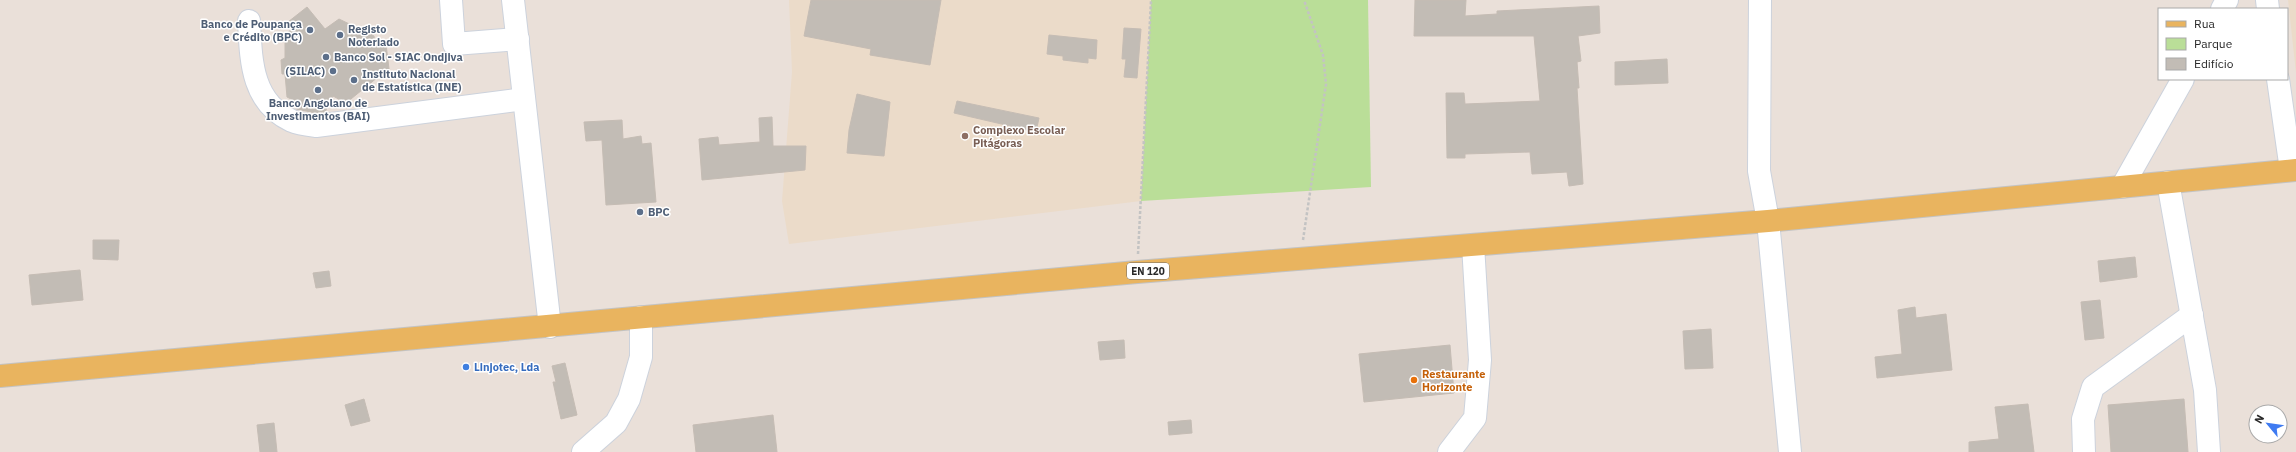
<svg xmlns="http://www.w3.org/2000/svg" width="2296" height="452" font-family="'IBM Plex Sans',sans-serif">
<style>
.education{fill:#ebdbc9}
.green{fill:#bade98}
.building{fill:#c2bcb5;stroke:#c5bcb4}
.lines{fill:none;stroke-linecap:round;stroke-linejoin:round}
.minor-casing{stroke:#ccd2dc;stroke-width:24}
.major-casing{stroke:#c3c3c3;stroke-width:24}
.path{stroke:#c3c3c3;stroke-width:2.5;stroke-dasharray:3 2;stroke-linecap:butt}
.minor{stroke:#fff;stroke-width:22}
.major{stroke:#e9b45f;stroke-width:22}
.service-dot{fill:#5c6f8a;stroke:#fff;stroke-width:1.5}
.education-dot{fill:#8d6e63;stroke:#fff;stroke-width:1.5}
.shop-dot{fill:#3f7fe0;stroke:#fff;stroke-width:1.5}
.food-dot{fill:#e8710a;stroke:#fff;stroke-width:1.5}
.labels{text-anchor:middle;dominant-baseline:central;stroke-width:3;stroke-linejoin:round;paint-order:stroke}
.shield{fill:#fff;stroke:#686868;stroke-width:1}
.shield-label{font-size:10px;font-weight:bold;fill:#282828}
.service-label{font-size:11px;font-weight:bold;fill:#4e5e75;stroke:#fff;text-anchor:start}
.education-label{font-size:11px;font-weight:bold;fill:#785e54;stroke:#fff;text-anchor:start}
.shop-label{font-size:11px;font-weight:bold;fill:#366cbe;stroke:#fff;text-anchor:start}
.food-label{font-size:11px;font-weight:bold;fill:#c56008;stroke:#fff;text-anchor:start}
</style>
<rect width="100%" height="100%" fill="#eae0d9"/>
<g class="education">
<path d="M 789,0 L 1151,0 L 1141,201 L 789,244 L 782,201 L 792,72 Z"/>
<path d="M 2288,0 L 2296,0 L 2296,73 Z"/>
</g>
<path class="green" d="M 1151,0 L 1368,0 L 1371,187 L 1141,201 Z"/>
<g class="building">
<path d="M 811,0 L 941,0 L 930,65 L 870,55 L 871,49 L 804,36 Z"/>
<path d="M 1415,0 L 1466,0 L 1465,16 L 1497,14 L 1497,11 L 1599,6 L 1600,33 L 1578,36 L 1581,61 L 1577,62 L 1579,88 L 1577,88 L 1583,184 L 1569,186 L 1567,172 L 1532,174 L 1530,152 L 1465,154 L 1465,158 L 1447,158 L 1446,93 L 1464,93 L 1465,104 L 1540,101 L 1534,36 L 1414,36 Z"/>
<path d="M 307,7 L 325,29 L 339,19 L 374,36 L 375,45 L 386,44 L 389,69 L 380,70 L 378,77 L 346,103 L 333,96 L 325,112 L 316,113 L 296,109 L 299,103 L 287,97 L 285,74 L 282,74 L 281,60 L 285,58 L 285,35 L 293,28 L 288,22 Z"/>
<path d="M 1124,28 L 1141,29 L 1137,78 L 1124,77 L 1126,59 L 1122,59 Z"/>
<path d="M 1049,35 L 1097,40 L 1096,59 L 1088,58 L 1088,63 L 1063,60 L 1063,56 L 1047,54 Z"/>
<path d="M 1667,59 L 1668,83 L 1615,85 L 1615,62 Z"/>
<path d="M 857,94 L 890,102 L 884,156 L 847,153 L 849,130 Z"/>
<path d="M 957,101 L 1039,118 L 1036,132 L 954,113 Z"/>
<path d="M 772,117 L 773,146 L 806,146 L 805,170 L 702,180 L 699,139 L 718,137 L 719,145 L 760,142 L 759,118 Z"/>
<path d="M 622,120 L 623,139 L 641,136 L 642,144 L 651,143 L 656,202 L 606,205 L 602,140 L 586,141 L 584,122 Z"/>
<path d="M 93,240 L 119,240 L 118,260 L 93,259 Z"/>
<path d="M 2135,257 L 2137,277 L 2100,282 L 2098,261 Z"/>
<path d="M 80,270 L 83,300 L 32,305 L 29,275 Z"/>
<path d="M 329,271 L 331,286 L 316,288 L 313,273 Z"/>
<path d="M 2100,300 L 2104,338 L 2085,340 L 2081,302 Z"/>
<path d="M 1915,307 L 1916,318 L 1946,314 L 1952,370 L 1877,378 L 1875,357 L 1902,354 L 1898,310 Z"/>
<path d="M 1711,329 L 1713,368 L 1685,369 L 1683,331 Z"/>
<path d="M 1124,340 L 1125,358 L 1100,360 L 1098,342 Z"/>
<path d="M 1450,345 L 1454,393 L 1364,402 L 1359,354 Z"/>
<path d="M 565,363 L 577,415 L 561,419 L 553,382 L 556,382 L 552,366 Z"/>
<path d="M 364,399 L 370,421 L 351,426 L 345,405 Z"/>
<path d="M 2184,399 L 2188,452 L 2111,452 L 2108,405 Z"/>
<path d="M 2028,404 L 2034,452 L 1969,452 L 1969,442 L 1999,439 L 1995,407 Z"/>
<path d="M 773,415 L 777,452 L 696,452 L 693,425 Z"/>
<path d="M 1191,420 L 1192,433 L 1169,435 L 1168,422 Z"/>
<path d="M 274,423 L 277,452 L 260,452 L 257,425 Z"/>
</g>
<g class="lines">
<defs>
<g id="minor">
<path d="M 451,0 L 454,44 L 518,39"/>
<path d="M 513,0 L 550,327"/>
<path d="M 1760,0 L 1759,171 L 1768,221 L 1790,452"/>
<path d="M 2267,0 L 2268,9"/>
<path d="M 2222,9 L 2227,0"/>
<path d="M 249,21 C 251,60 251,102 292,121 C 299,124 308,125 316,126 L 524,99"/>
<path d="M 2278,79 L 2291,170"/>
<path d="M 2168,182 L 2205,390 L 2209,452"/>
<path d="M 2122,187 L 2183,79"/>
<path d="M 583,452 L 616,423 L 629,399 L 641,357 L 641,317"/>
<path d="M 1449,452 L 1475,418 L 1480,360 L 1473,245"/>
<path d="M 2084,452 L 2083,419 L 2093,387 L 2192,315"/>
</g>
<path id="major" d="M 0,376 L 1137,272 L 1768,221 L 2296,170"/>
</defs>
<use href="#minor" class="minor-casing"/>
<use href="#major" class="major-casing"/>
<g class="path">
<path d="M 1303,240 L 1326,84 L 1323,55 L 1304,0"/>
<path d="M 1138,254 L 1151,0"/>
</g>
<use href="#minor" class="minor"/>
<use href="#major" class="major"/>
</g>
<g class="service-dot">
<circle cx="310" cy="30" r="4"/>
<circle cx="340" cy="35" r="4"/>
<circle cx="326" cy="57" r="4"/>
<circle cx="333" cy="71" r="4"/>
<circle cx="354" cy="80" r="4"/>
<circle cx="318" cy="90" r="4"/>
<circle cx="640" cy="212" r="4"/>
</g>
<circle class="education-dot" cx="965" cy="136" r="4"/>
<circle class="shop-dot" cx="466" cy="367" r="4"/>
<circle class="food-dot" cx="1414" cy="380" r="4"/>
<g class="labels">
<rect class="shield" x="1127" y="263" width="42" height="16" rx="3"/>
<g class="shield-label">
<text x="1148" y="271">EN 120</text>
</g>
<g class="service-label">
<text x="302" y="24" text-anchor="end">Banco de Poupança<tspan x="302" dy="13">e Crédito (BPC)</tspan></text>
<text x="348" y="29">Registo<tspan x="348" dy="13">Noteriado</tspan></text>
<text x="334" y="57">Banco Sol - SIAC Ondjiva</text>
<text x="325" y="71" text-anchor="end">(SILAC)</text>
<text x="362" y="74">Instituto Nacional<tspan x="362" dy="13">de Estatística (INE)</tspan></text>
<text x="318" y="103" text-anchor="middle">Banco Angolano de<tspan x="318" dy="13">Investimentos (BAI)</tspan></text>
<text x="648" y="212">BPC</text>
</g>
<g class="education-label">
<text x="973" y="130">Complexo Escolar<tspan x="973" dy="13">Pitágoras</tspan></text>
</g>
<g class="shop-label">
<text x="474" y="367">Linjotec, Lda</text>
</g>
<g class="food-label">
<text x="1422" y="374">Restaurante<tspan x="1422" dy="13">Horizonte</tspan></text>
</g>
</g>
<rect x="2158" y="8" width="130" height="72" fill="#ffffff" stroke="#a9a9a9"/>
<rect x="2166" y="21" width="20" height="6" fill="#e9b45f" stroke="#a9a9a9"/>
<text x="2194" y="28" font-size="12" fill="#282828">Rua</text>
<rect x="2166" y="38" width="20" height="12" fill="#bade98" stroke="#a9a9a9"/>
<text x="2194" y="48" font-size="12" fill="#282828">Parque</text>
<rect x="2166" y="58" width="20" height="12" fill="#c2bcb5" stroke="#a9a9a9"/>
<text x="2194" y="68" font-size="12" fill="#282828">Edifício</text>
<g transform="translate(2268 424) rotate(299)"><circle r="19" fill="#ffffff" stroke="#a9a9a9"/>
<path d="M0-3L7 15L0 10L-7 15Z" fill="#3f7bf1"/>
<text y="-6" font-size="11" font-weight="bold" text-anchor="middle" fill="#282828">N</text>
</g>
</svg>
